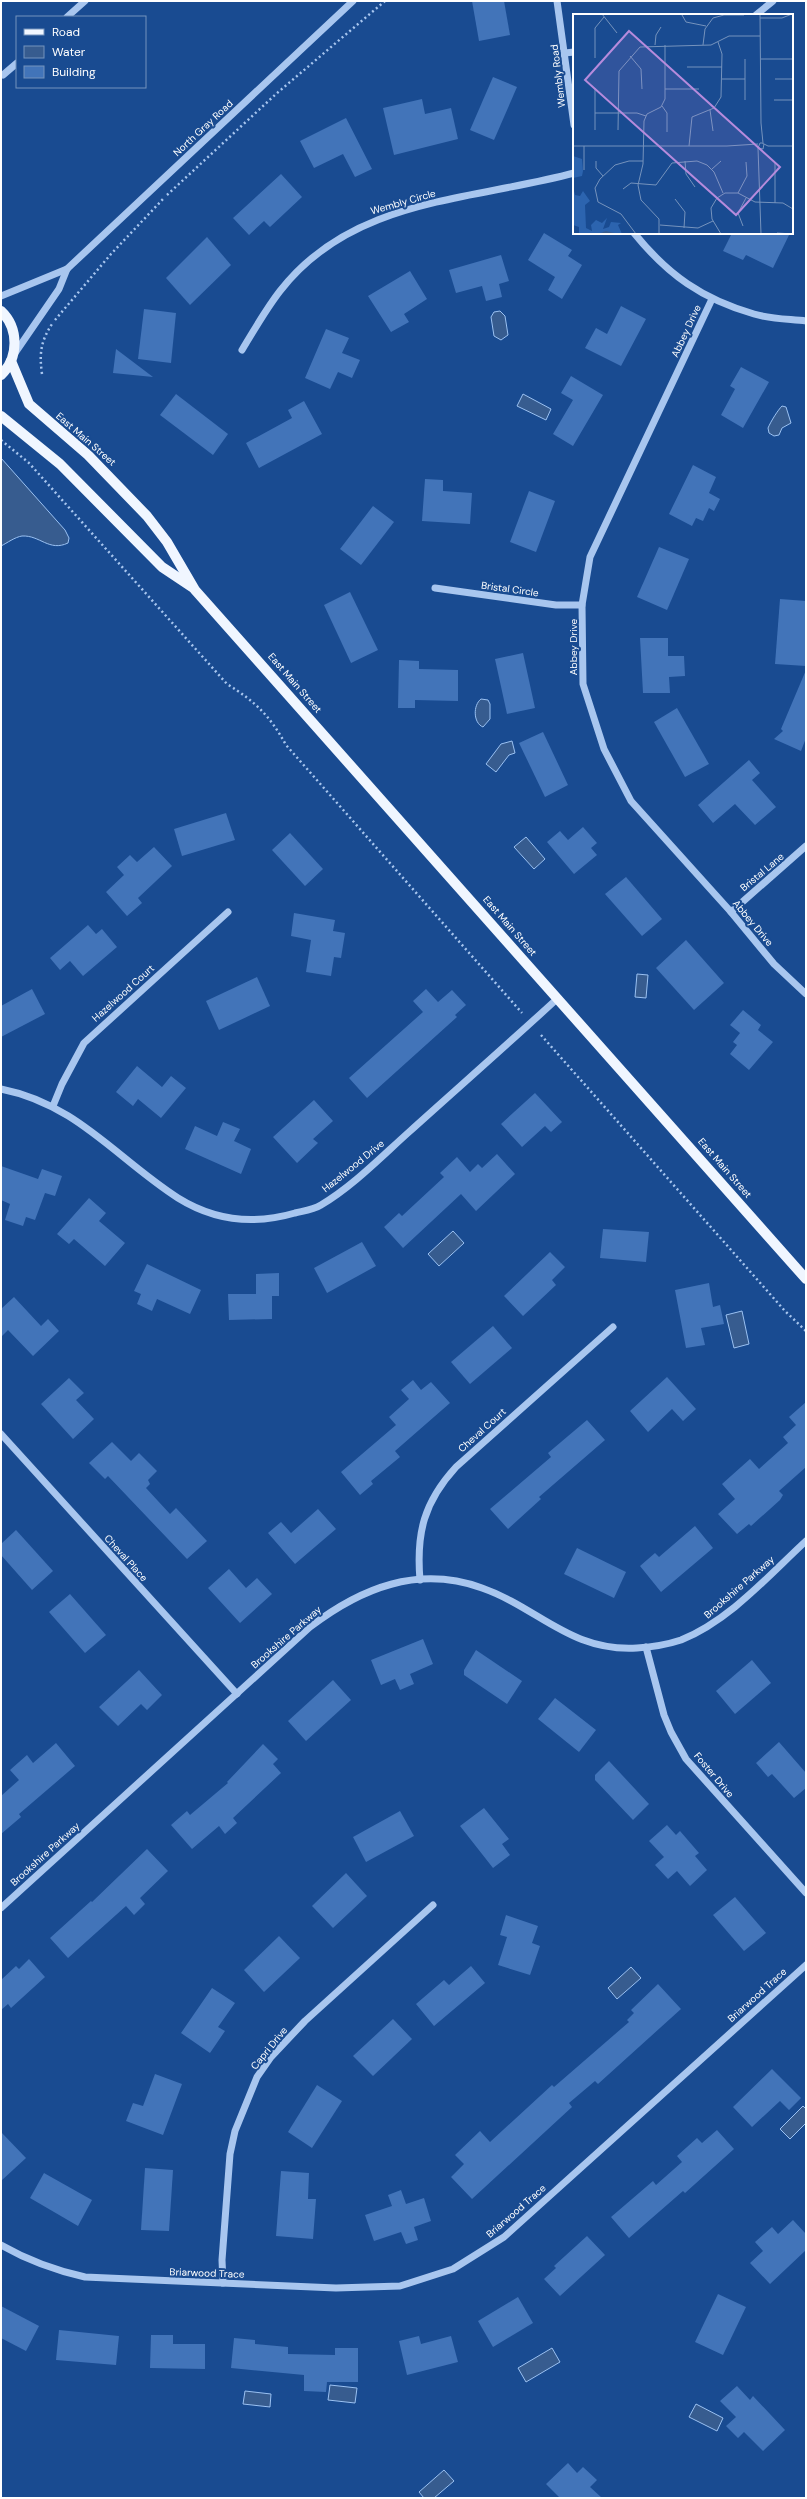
<svg xmlns="http://www.w3.org/2000/svg" width="807" height="2499" font-family="'DM Sans',sans-serif">
<style>
.water{fill:#375c8f;stroke:#9ac1f2}
.building{fill:#4274b9}
.lines{fill:none;stroke-linecap:round;stroke-linejoin:round}
.path{stroke:#a8c6ef;stroke-width:2.5;stroke-dasharray:2 3;stroke-linecap:butt}
.minor{stroke:#a8c6ef;stroke-width:7}
.major{stroke:#f0f6ff;stroke-width:10}
.labels{text-anchor:middle;dominant-baseline:central;stroke-width:4;stroke-linejoin:round;paint-order:stroke}
.street-label{font-size:10px;fill:#fff;stroke:#194b91}
.inset-river{fill:none;stroke:#375c8f;stroke-width:2}
.inset-road{fill:none;stroke:#7593bd;stroke-width:1}
.view{fill:#b68bdc;fill-opacity:0.15;stroke:#b68bdc;stroke-width:2}
.inset-edge{fill:none;stroke:#fff;stroke-width:2}
</style>
<rect width="100%" height="100%" fill="#194b91"/>
<g class="water">
<path d="M 500,311 L 505,316 L 508,335 L 501,340 L 494,336 L 491,317 L 494,312 Z"/>
<path d="M 523,394 L 551,409 L 546,420 L 517,406 Z"/>
<path d="M 782,406 L 786,407 L 791,423 L 782,428 L 779,435 L 774,436 L 769,433 L 768,428 C 771,421 778,410 782,406 Z"/>
<path d="M 1,458 L 65,530 L 69,538 L 68,543 C 49,552 40,535 22,536 C 15,537 7,543 1,546 Z"/>
<path d="M 481,699 L 488,700 L 490,704 L 490,719 L 483,727 C 473,723 473,705 481,699 Z"/>
<path d="M 512,741 L 515,753 L 509,755 L 496,772 L 486,764 L 501,744 Z"/>
<path d="M 526,837 L 545,859 L 534,869 L 514,847 Z"/>
<path d="M 637,974 L 648,975 L 646,998 L 635,997 Z"/>
<path d="M 453,1231 L 464,1243 L 439,1266 L 428,1254 Z"/>
<path d="M 742,1311 L 749,1344 L 734,1348 L 726,1315 Z"/>
<path d="M 631,1967 L 641,1978 L 617,1999 L 608,1988 Z"/>
<path d="M 803,2106 L 806,2109 L 806,2123 L 790,2139 L 780,2129 Z"/>
<path d="M 552,2348 L 560,2362 L 526,2382 L 518,2368 Z"/>
<path d="M 330,2385 L 357,2388 L 355,2403 L 328,2400 Z"/>
<path d="M 245,2391 L 271,2394 L 270,2407 L 243,2404 Z"/>
<path d="M 696,2404 L 723,2418 L 717,2431 L 689,2417 Z"/>
<path d="M 444,2470 L 454,2481 L 434,2498 L 424,2498 L 419,2492 Z"/>
</g>
<g class="building">
<path d="M 472,1 L 504,1 L 510,35 L 479,41 Z"/>
<path d="M 493,77 L 517,87 L 494,140 L 470,130 Z"/>
<path d="M 422,99 L 425,114 L 451,108 L 458,139 L 394,155 L 383,108 Z"/>
<path d="M 346,118 L 372,169 L 355,177 L 343,154 L 314,168 L 300,141 Z"/>
<path d="M 281,174 L 302,197 L 270,227 L 264,221 L 249,235 L 233,218 Z"/>
<path d="M 544,233 L 572,250 L 568,256 L 582,265 L 562,299 L 548,290 L 555,277 L 528,260 Z"/>
<path d="M 732,233 L 790,233 L 773,268 L 746,255 L 743,260 L 723,251 Z"/>
<path d="M 207,237 L 231,265 L 190,305 L 166,278 Z"/>
<path d="M 501,255 L 509,281 L 499,284 L 502,297 L 486,301 L 482,286 L 456,293 L 449,270 Z"/>
<path d="M 410,271 L 427,299 L 404,314 L 409,322 L 391,332 L 368,296 Z"/>
<path d="M 621,306 L 646,319 L 621,366 L 585,348 L 596,328 L 607,334 Z"/>
<path d="M 144,309 L 176,313 L 171,363 L 138,359 Z"/>
<path d="M 326,329 L 349,338 L 342,353 L 360,360 L 352,378 L 338,372 L 330,389 L 305,378 Z"/>
<path d="M 116,349 L 153,377 L 113,373 Z"/>
<path d="M 741,367 L 769,382 L 743,428 L 721,415 L 735,389 L 730,386 Z"/>
<path d="M 571,376 L 603,395 L 573,446 L 553,434 L 573,400 L 561,393 Z"/>
<path d="M 176,394 L 228,434 L 213,455 L 160,415 Z"/>
<path d="M 304,401 L 322,434 L 259,468 L 246,443 L 292,418 L 288,410 Z"/>
<path d="M 693,465 L 716,477 L 709,493 L 720,499 L 714,511 L 709,508 L 703,521 L 696,518 L 692,526 L 669,514 Z"/>
<path d="M 425,479 L 443,480 L 443,491 L 472,493 L 470,524 L 422,521 Z"/>
<path d="M 529,491 L 555,501 L 536,552 L 510,542 Z"/>
<path d="M 373,506 L 394,522 L 361,565 L 340,549 Z"/>
<path d="M 659,547 L 689,559 L 667,610 L 637,597 Z"/>
<path d="M 350,592 L 378,650 L 351,663 L 324,605 Z"/>
<path d="M 780,599 L 806,601 L 806,666 L 775,664 Z"/>
<path d="M 640,638 L 668,638 L 668,656 L 684,656 L 685,676 L 669,677 L 670,693 L 643,693 Z"/>
<path d="M 523,653 L 535,708 L 507,714 L 495,659 Z"/>
<path d="M 399,660 L 419,661 L 419,669 L 458,670 L 458,701 L 415,700 L 415,708 L 398,708 Z"/>
<path d="M 806,670 L 806,738 L 801,751 L 774,739 L 783,731 L 781,729 Z"/>
<path d="M 677,708 L 709,764 L 685,777 L 654,722 Z"/>
<path d="M 543,732 L 568,785 L 545,797 L 519,743 Z"/>
<path d="M 749,760 L 760,773 L 752,780 L 776,807 L 755,825 L 735,804 L 713,823 L 698,805 Z"/>
<path d="M 226,813 L 235,840 L 182,856 L 174,829 Z"/>
<path d="M 583,827 L 597,843 L 591,848 L 597,855 L 574,874 L 547,842 L 560,831 L 568,840 Z"/>
<path d="M 290,833 L 323,869 L 305,886 L 272,850 Z"/>
<path d="M 154,847 L 172,866 L 138,898 L 142,903 L 127,916 L 106,892 L 124,875 L 117,867 L 130,855 L 137,862 Z"/>
<path d="M 626,877 L 662,919 L 642,936 L 605,894 Z"/>
<path d="M 294,913 L 335,920 L 333,931 L 345,933 L 341,958 L 334,957 L 331,976 L 306,972 L 311,940 L 291,936 Z"/>
<path d="M 88,925 L 96,934 L 102,929 L 117,947 L 83,976 L 70,961 L 60,970 L 50,958 Z"/>
<path d="M 686,940 L 724,983 L 694,1010 L 656,968 Z"/>
<path d="M 257,977 L 270,1006 L 219,1030 L 206,1001 Z"/>
<path d="M 32,989 L 45,1014 L 1,1037 L 1,1006 Z"/>
<path d="M 426,989 L 438,1002 L 452,990 L 466,1005 L 455,1015 L 457,1017 L 367,1098 L 349,1078 L 423,1012 L 413,1001 Z"/>
<path d="M 743,1010 L 761,1025 L 758,1030 L 773,1042 L 749,1070 L 730,1054 L 737,1045 L 733,1042 L 740,1033 L 730,1025 Z"/>
<path d="M 137,1066 L 162,1087 L 171,1076 L 186,1088 L 161,1118 L 138,1099 L 133,1106 L 116,1092 Z"/>
<path d="M 535,1093 L 562,1122 L 551,1132 L 545,1126 L 522,1147 L 501,1124 Z"/>
<path d="M 314,1100 L 333,1121 L 313,1139 L 318,1143 L 297,1163 L 273,1137 Z"/>
<path d="M 223,1122 L 240,1129 L 234,1141 L 251,1149 L 241,1174 L 185,1149 L 195,1126 L 217,1136 Z"/>
<path d="M 497,1154 L 515,1174 L 476,1211 L 461,1194 L 403,1248 L 384,1227 L 399,1213 L 402,1216 L 444,1177 L 440,1173 L 457,1157 L 470,1172 L 478,1164 L 482,1168 Z"/>
<path d="M 1,1166 L 38,1179 L 42,1169 L 62,1176 L 55,1196 L 45,1193 L 35,1220 L 26,1217 L 23,1226 L 5,1220 L 10,1204 L 1,1200 Z"/>
<path d="M 89,1198 L 106,1213 L 99,1221 L 125,1243 L 105,1266 L 74,1239 L 69,1244 L 57,1234 Z"/>
<path d="M 603,1229 L 649,1232 L 646,1262 L 600,1258 Z"/>
<path d="M 362,1242 L 376,1266 L 327,1293 L 314,1268 Z"/>
<path d="M 550,1252 L 565,1267 L 552,1280 L 556,1285 L 523,1316 L 504,1296 Z"/>
<path d="M 147,1264 L 201,1290 L 190,1314 L 157,1299 L 152,1311 L 137,1304 L 141,1294 L 134,1291 Z"/>
<path d="M 279,1273 L 279,1296 L 272,1296 L 272,1319 L 229,1320 L 228,1294 L 256,1294 L 256,1274 Z"/>
<path d="M 709,1283 L 713,1307 L 720,1305 L 724,1324 L 701,1328 L 705,1345 L 686,1348 L 675,1290 Z"/>
<path d="M 14,1297 L 41,1326 L 48,1319 L 59,1331 L 33,1356 L 8,1330 L 1,1337 L 1,1309 Z"/>
<path d="M 493,1326 L 512,1348 L 470,1384 L 451,1362 Z"/>
<path d="M 667,1377 L 696,1409 L 683,1421 L 672,1409 L 648,1432 L 630,1411 Z"/>
<path d="M 69,1378 L 84,1393 L 76,1400 L 94,1419 L 73,1439 L 41,1404 Z"/>
<path d="M 413,1380 L 421,1390 L 431,1382 L 450,1403 L 395,1451 L 400,1457 L 371,1481 L 373,1484 L 360,1495 L 341,1472 L 396,1425 L 389,1417 L 409,1399 L 401,1390 Z"/>
<path d="M 806,1402 L 806,1467 L 779,1491 L 783,1495 L 780,1500 L 751,1526 L 749,1524 L 737,1534 L 718,1514 L 735,1499 L 722,1484 L 750,1459 L 759,1469 L 788,1443 L 783,1437 L 796,1425 L 789,1417 Z"/>
<path d="M 587,1420 L 605,1440 L 539,1497 L 541,1499 L 508,1529 L 490,1509 L 551,1457 L 548,1453 Z"/>
<path d="M 112,1442 L 131,1461 L 139,1453 L 157,1471 L 148,1480 L 150,1484 L 146,1488 L 170,1514 L 176,1508 L 207,1541 L 187,1559 L 108,1476 L 105,1479 L 89,1463 Z"/>
<path d="M 318,1509 L 336,1529 L 295,1564 L 268,1533 L 281,1522 L 291,1533 Z"/>
<path d="M 695,1526 L 713,1548 L 661,1592 L 640,1566 L 655,1553 L 659,1557 Z"/>
<path d="M 16,1530 L 53,1571 L 32,1590 L 1,1555 L 1,1544 Z"/>
<path d="M 577,1548 L 626,1572 L 614,1598 L 564,1574 Z"/>
<path d="M 229,1569 L 246,1588 L 257,1578 L 272,1594 L 240,1623 L 208,1588 Z"/>
<path d="M 70,1594 L 106,1635 L 85,1653 L 49,1612 Z"/>
<path d="M 423,1639 L 433,1664 L 410,1674 L 414,1684 L 400,1690 L 395,1679 L 381,1685 L 371,1660 Z"/>
<path d="M 476,1650 L 522,1681 L 507,1704 L 464,1675 L 464,1670 Z"/>
<path d="M 752,1660 L 771,1683 L 735,1714 L 716,1691 Z"/>
<path d="M 139,1670 L 162,1695 L 147,1710 L 141,1704 L 118,1726 L 99,1707 Z"/>
<path d="M 333,1680 L 351,1700 L 306,1741 L 288,1721 Z"/>
<path d="M 555,1698 L 596,1730 L 579,1752 L 538,1719 Z"/>
<path d="M 779,1742 L 806,1773 L 806,1788 L 794,1798 L 772,1774 L 768,1777 L 756,1763 Z"/>
<path d="M 56,1743 L 75,1766 L 19,1814 L 21,1817 L 1,1834 L 1,1796 L 19,1780 L 10,1770 L 27,1755 L 33,1763 Z"/>
<path d="M 263,1744 L 278,1759 L 273,1764 L 281,1773 L 233,1818 L 237,1823 L 225,1834 L 219,1826 L 192,1849 L 171,1825 L 187,1811 L 190,1815 L 228,1783 L 227,1782 Z"/>
<path d="M 609,1761 L 649,1804 L 633,1820 L 595,1780 L 595,1775 Z"/>
<path d="M 484,1808 L 509,1839 L 502,1844 L 510,1855 L 493,1868 L 460,1826 Z"/>
<path d="M 400,1811 L 414,1836 L 366,1862 L 353,1837 Z"/>
<path d="M 667,1825 L 676,1835 L 680,1831 L 699,1853 L 695,1856 L 707,1870 L 690,1886 L 677,1871 L 668,1879 L 655,1865 L 664,1857 L 649,1841 Z"/>
<path d="M 147,1849 L 168,1871 L 140,1898 L 145,1904 L 134,1915 L 126,1906 L 68,1958 L 50,1938 L 91,1901 L 92,1902 Z"/>
<path d="M 346,1873 L 367,1896 L 333,1928 L 312,1906 Z"/>
<path d="M 735,1897 L 766,1933 L 744,1951 L 713,1915 Z"/>
<path d="M 506,1915 L 538,1926 L 532,1943 L 540,1946 L 530,1975 L 498,1965 L 507,1937 L 500,1935 Z"/>
<path d="M 279,1936 L 300,1958 L 264,1992 L 244,1970 Z"/>
<path d="M 29,1959 L 45,1977 L 11,2008 L 8,2004 L 1,2010 L 1,1980 L 16,1966 L 19,1969 Z"/>
<path d="M 471,1966 L 485,1983 L 434,2026 L 416,2004 L 444,1980 L 449,1985 Z"/>
<path d="M 658,1984 L 681,2009 L 598,2084 L 595,2081 L 569,2103 L 572,2107 L 472,2199 L 451,2177 L 464,2164 L 455,2155 L 480,2131 L 490,2142 L 552,2085 L 554,2087 L 629,2022 L 627,2020 L 634,2013 L 631,2010 Z"/>
<path d="M 212,1988 L 235,2003 L 218,2027 L 225,2031 L 210,2053 L 181,2033 Z"/>
<path d="M 393,2019 L 412,2039 L 373,2076 L 353,2056 Z"/>
<path d="M 772,2069 L 801,2098 L 789,2110 L 780,2101 L 752,2127 L 733,2107 Z"/>
<path d="M 155,2074 L 182,2084 L 163,2135 L 126,2121 L 133,2103 L 143,2106 Z"/>
<path d="M 317,2085 L 342,2101 L 312,2148 L 288,2132 Z"/>
<path d="M 717,2130 L 734,2149 L 685,2193 L 683,2191 L 629,2238 L 611,2217 L 653,2181 L 656,2185 L 682,2162 L 677,2156 L 697,2138 L 702,2143 Z"/>
<path d="M 1,2132 L 26,2158 L 1,2181 Z"/>
<path d="M 145,2168 L 173,2170 L 169,2231 L 141,2230 Z"/>
<path d="M 281,2171 L 309,2173 L 308,2199 L 316,2199 L 313,2239 L 276,2236 Z"/>
<path d="M 44,2173 L 92,2200 L 78,2226 L 30,2198 Z"/>
<path d="M 401,2190 L 406,2204 L 424,2198 L 431,2221 L 414,2227 L 418,2240 L 406,2244 L 401,2232 L 374,2241 L 365,2215 L 392,2206 L 388,2195 Z"/>
<path d="M 793,2220 L 806,2234 L 806,2250 L 770,2284 L 750,2263 L 763,2251 L 755,2242 L 772,2227 L 778,2234 Z"/>
<path d="M 587,2236 L 605,2255 L 560,2296 L 544,2279 L 556,2268 L 554,2266 Z"/>
<path d="M 718,2294 L 746,2307 L 723,2355 L 695,2342 Z"/>
<path d="M 518,2297 L 533,2323 L 493,2347 L 478,2321 Z"/>
<path d="M 1,2306 L 39,2326 L 26,2351 L 1,2338 Z"/>
<path d="M 59,2330 L 119,2336 L 116,2365 L 56,2360 Z"/>
<path d="M 151,2335 L 173,2335 L 173,2344 L 205,2344 L 205,2369 L 150,2368 Z"/>
<path d="M 419,2336 L 421,2344 L 451,2336 L 458,2362 L 407,2375 L 399,2341 Z"/>
<path d="M 234,2338 L 255,2340 L 255,2344 L 288,2347 L 288,2354 L 335,2355 L 335,2348 L 358,2348 L 358,2382 L 327,2382 L 326,2392 L 304,2391 L 304,2375 L 231,2368 Z"/>
<path d="M 737,2386 L 750,2400 L 753,2396 L 785,2430 L 763,2451 L 744,2432 L 738,2438 L 726,2426 L 736,2417 L 720,2401 Z"/>
<path d="M 568,2463 L 577,2473 L 583,2467 L 597,2480 L 590,2487 L 602,2498 L 560,2498 L 546,2484 Z"/>
</g>
<g class="lines">
<g class="path">
<path d="M 167,195 L 276,94 L 385,1"/>
<path d="M 55,320 L 111,254 L 164,198"/>
<path d="M 42,374 C 39,353 41,341 52,324"/>
<path d="M 1,440 L 29,463 L 227,684 C 256,702 270,716 286,745 L 522,1013"/>
<path d="M 541,1035 L 785,1311 L 806,1331"/>
</g>
<g class="minor">
<path d="M 557,1 L 574,125"/>
<path d="M 756,15 L 773,1"/>
<path d="M 67,17 L 85,1"/>
<path d="M 565,53 L 574,52"/>
<path d="M 3,75 L 17,63"/>
<path d="M 634,233 C 668,275 702,299 754,314 C 770,319 789,319 806,321"/>
<path d="M 1,296 L 67,269"/>
<path d="M 712,299 L 590,557 L 582,605 L 583,684 L 604,749 L 631,801 L 731,912 L 774,964 L 806,994"/>
<path d="M 242,350 C 254,330 266,309 280,291 C 352,198 470,201 574,173"/>
<path d="M 15,353 L 59,289 L 67,269 L 353,1"/>
<path d="M 435,588 L 556,605 L 582,605"/>
<path d="M 731,912 L 806,846"/>
<path d="M 1,1089 C 77,1104 117,1159 178,1198 C 215,1221 254,1225 295,1213 C 303,1211 313,1210 321,1205 C 353,1186 381,1157 409,1132 C 459,1087 509,1043 558,998"/>
<path d="M 53,1106 L 62,1084 L 84,1043 L 228,912"/>
<path d="M 1,1434 L 237,1694"/>
<path d="M 420,1580 C 416,1533 424,1502 456,1467 L 613,1327"/>
<path d="M 646,1647 L 664,1715 L 671,1732 L 686,1759 L 806,1893"/>
<path d="M 1,1908 L 310,1627 C 361,1588 418,1565 482,1588 C 539,1608 570,1652 637,1648 C 652,1647 666,1645 681,1640 C 730,1620 768,1576 806,1541"/>
<path d="M 1,2245 C 29,2261 54,2270 85,2277 L 336,2288 L 400,2286 L 453,2269 L 504,2237 L 806,1965"/>
<path d="M 223,2283 L 222,2260 L 230,2154 L 235,2131 L 257,2077 L 271,2057 L 305,2021 L 433,1905"/>
</g>
<g class="major">
<path d="M 1,311 C 19,328 19,358 1,375"/>
<path d="M 11,361 L 29,404 L 88,455 L 147,516 L 167,542 L 195,590 L 806,1279"/>
<path d="M 1,416 L 60,464 L 162,567 L 192,587"/>
</g>
</g>
<g class="labels">
<g class="street-label">
<text transform="translate(558 76) rotate(-97)">Wembly Road</text>
<text transform="translate(203 128) rotate(-43)">North Gray Road</text>
<text transform="translate(403 202) rotate(-16)">Wembly Circle</text>
<text transform="translate(686 331) rotate(-65)">Abbey Drive</text>
<text transform="translate(86 439) rotate(41)">East Main Street</text>
<text transform="translate(510 589) rotate(8)">Bristal Circle</text>
<text transform="translate(573 647) rotate(-90)">Abbey Drive</text>
<text transform="translate(295 683) rotate(49)">East Main Street</text>
<text transform="translate(762 872) rotate(-40)">Bristal Lane</text>
<text transform="translate(753 923) rotate(50)">Abbey Drive</text>
<text transform="translate(510 926) rotate(49)">East Main Street</text>
<text transform="translate(123 993) rotate(-42)">Hazelwood Court</text>
<text transform="translate(353 1166) rotate(-39)">Hazelwood Drive</text>
<text transform="translate(725 1168) rotate(49)">East Main Street</text>
<text transform="translate(482 1430) rotate(-42)">Cheval Court</text>
<text transform="translate(126 1558) rotate(48)">Cheval Place</text>
<text transform="translate(739 1587) rotate(-41)">Brookshire Parkway</text>
<text transform="translate(286 1637) rotate(-41)">Brookshire Parkway</text>
<text transform="translate(714 1775) rotate(50)">Foster Drive</text>
<text transform="translate(45 1854) rotate(-42)">Brookshire Parkway</text>
<text transform="translate(757 1995) rotate(-42)">Briarwood Trace</text>
<text transform="translate(269 2048) rotate(-51)">Capri Drive</text>
<text transform="translate(516 2211) rotate(-41)">Briarwood Trace</text>
<text transform="translate(207 2273) rotate(2)">Briarwood Trace</text>
</g>
</g>
<g transform="translate(573 14)">
<rect width="220" height="220" fill="#194b91"/>
<path d="M 0,142 L 9,145 L 10,157 L 9,162 L 0,164 L 0,169 ZM 0,173 L 2,181 L 7,182 L 10,177 L 17,187 L 12,191 L 13,214 L 19,217 L 18,211 L 23,206 L 29,209 L 34,204 L 30,215 L 36,213 L 38,208 L 48,209 L 45,211 L 49,220 L 6,220 L 6,213 L 0,211 Z" fill="#2c64af"/>
<path class="inset-river" d="M 28,220 L 33,218 L 41,220"/>
<path class="inset-road" d="M 29,0 L 44,19M 187,0 L 188,109 L 190,129M 109,1 L 113,8 L 133,12M 187,4 L 209,4 L 219,0M 82,31 L 83,21 L 88,13M 130,31 L 132,15 L 140,4 L 151,1 L 171,1M 57,42 L 68,55 L 69,75M 22,44 L 22,14 L 31,3M 172,45 L 172,86M 188,45 L 220,45M 114,53 L 149,53M 149,65 L 172,65M 202,65 L 220,65M 22,74 L 22,116M 92,75 L 126,75M 201,86 L 220,86M 89,92 L 94,99 L 94,118M 137,96 L 140,117M 22,99 L 64,99 L 73,102M 45,116 L 46,57 L 67,33 L 138,31 L 156,22 L 187,22M 191,130 L 190,135 L 185,134 L 187,129 L 189,129 L 195,132 L 220,132M 0,132 L 154,132 L 185,130M 116,132 L 119,103 L 141,94 L 148,83 L 149,40 L 145,28M 185,134 L 188,220M 23,147 L 23,154 L 30,162M 112,147 L 113,160 L 122,173M 202,149 L 202,189M 139,155 L 148,147M 11,156 L 11,132M 50,175 L 58,169 L 83,171 L 99,149 L 124,147 L 134,151 L 141,158 L 150,179M 165,179 L 174,162 L 173,148M 102,185 L 112,198 L 111,214M 87,211 L 125,214 L 140,207M 170,212 L 165,199 L 173,184M 204,219 L 220,220M 63,220 L 48,200 L 25,188 L 22,174 L 27,165 L 42,151 L 56,147 L 70,147M 86,220 L 86,205 L 68,186 L 65,171 L 70,150 L 71,107 L 74,100 L 88,93 L 92,85 L 92,31M 148,220 L 139,205 L 138,194 L 144,184 L 152,179 L 165,179 L 182,188 L 210,189 L 220,195"/>
<path class="view" d="M 56,17 L 207,153 L 163,201 L 12,66 Z"/>
<rect width="220" height="220" class="inset-edge"/>
</g>
<rect width="807" height="2499" fill="none" stroke="#ffffff" stroke-width="4"/>
<rect x="16" y="16" width="130" height="72" fill="#194b91" stroke="#7593bd"/>
<rect x="24" y="29" width="20" height="6" fill="#f0f6ff" stroke="#7593bd"/>
<text x="52" y="36" font-size="12" fill="#ffffff">Road</text>
<rect x="24" y="46" width="20" height="12" fill="#375c8f" stroke="#7593bd"/>
<text x="52" y="56" font-size="12" fill="#ffffff">Water</text>
<rect x="24" y="66" width="20" height="12" fill="#4274b9" stroke="#7593bd"/>
<text x="52" y="76" font-size="12" fill="#ffffff">Building</text>
</svg>
